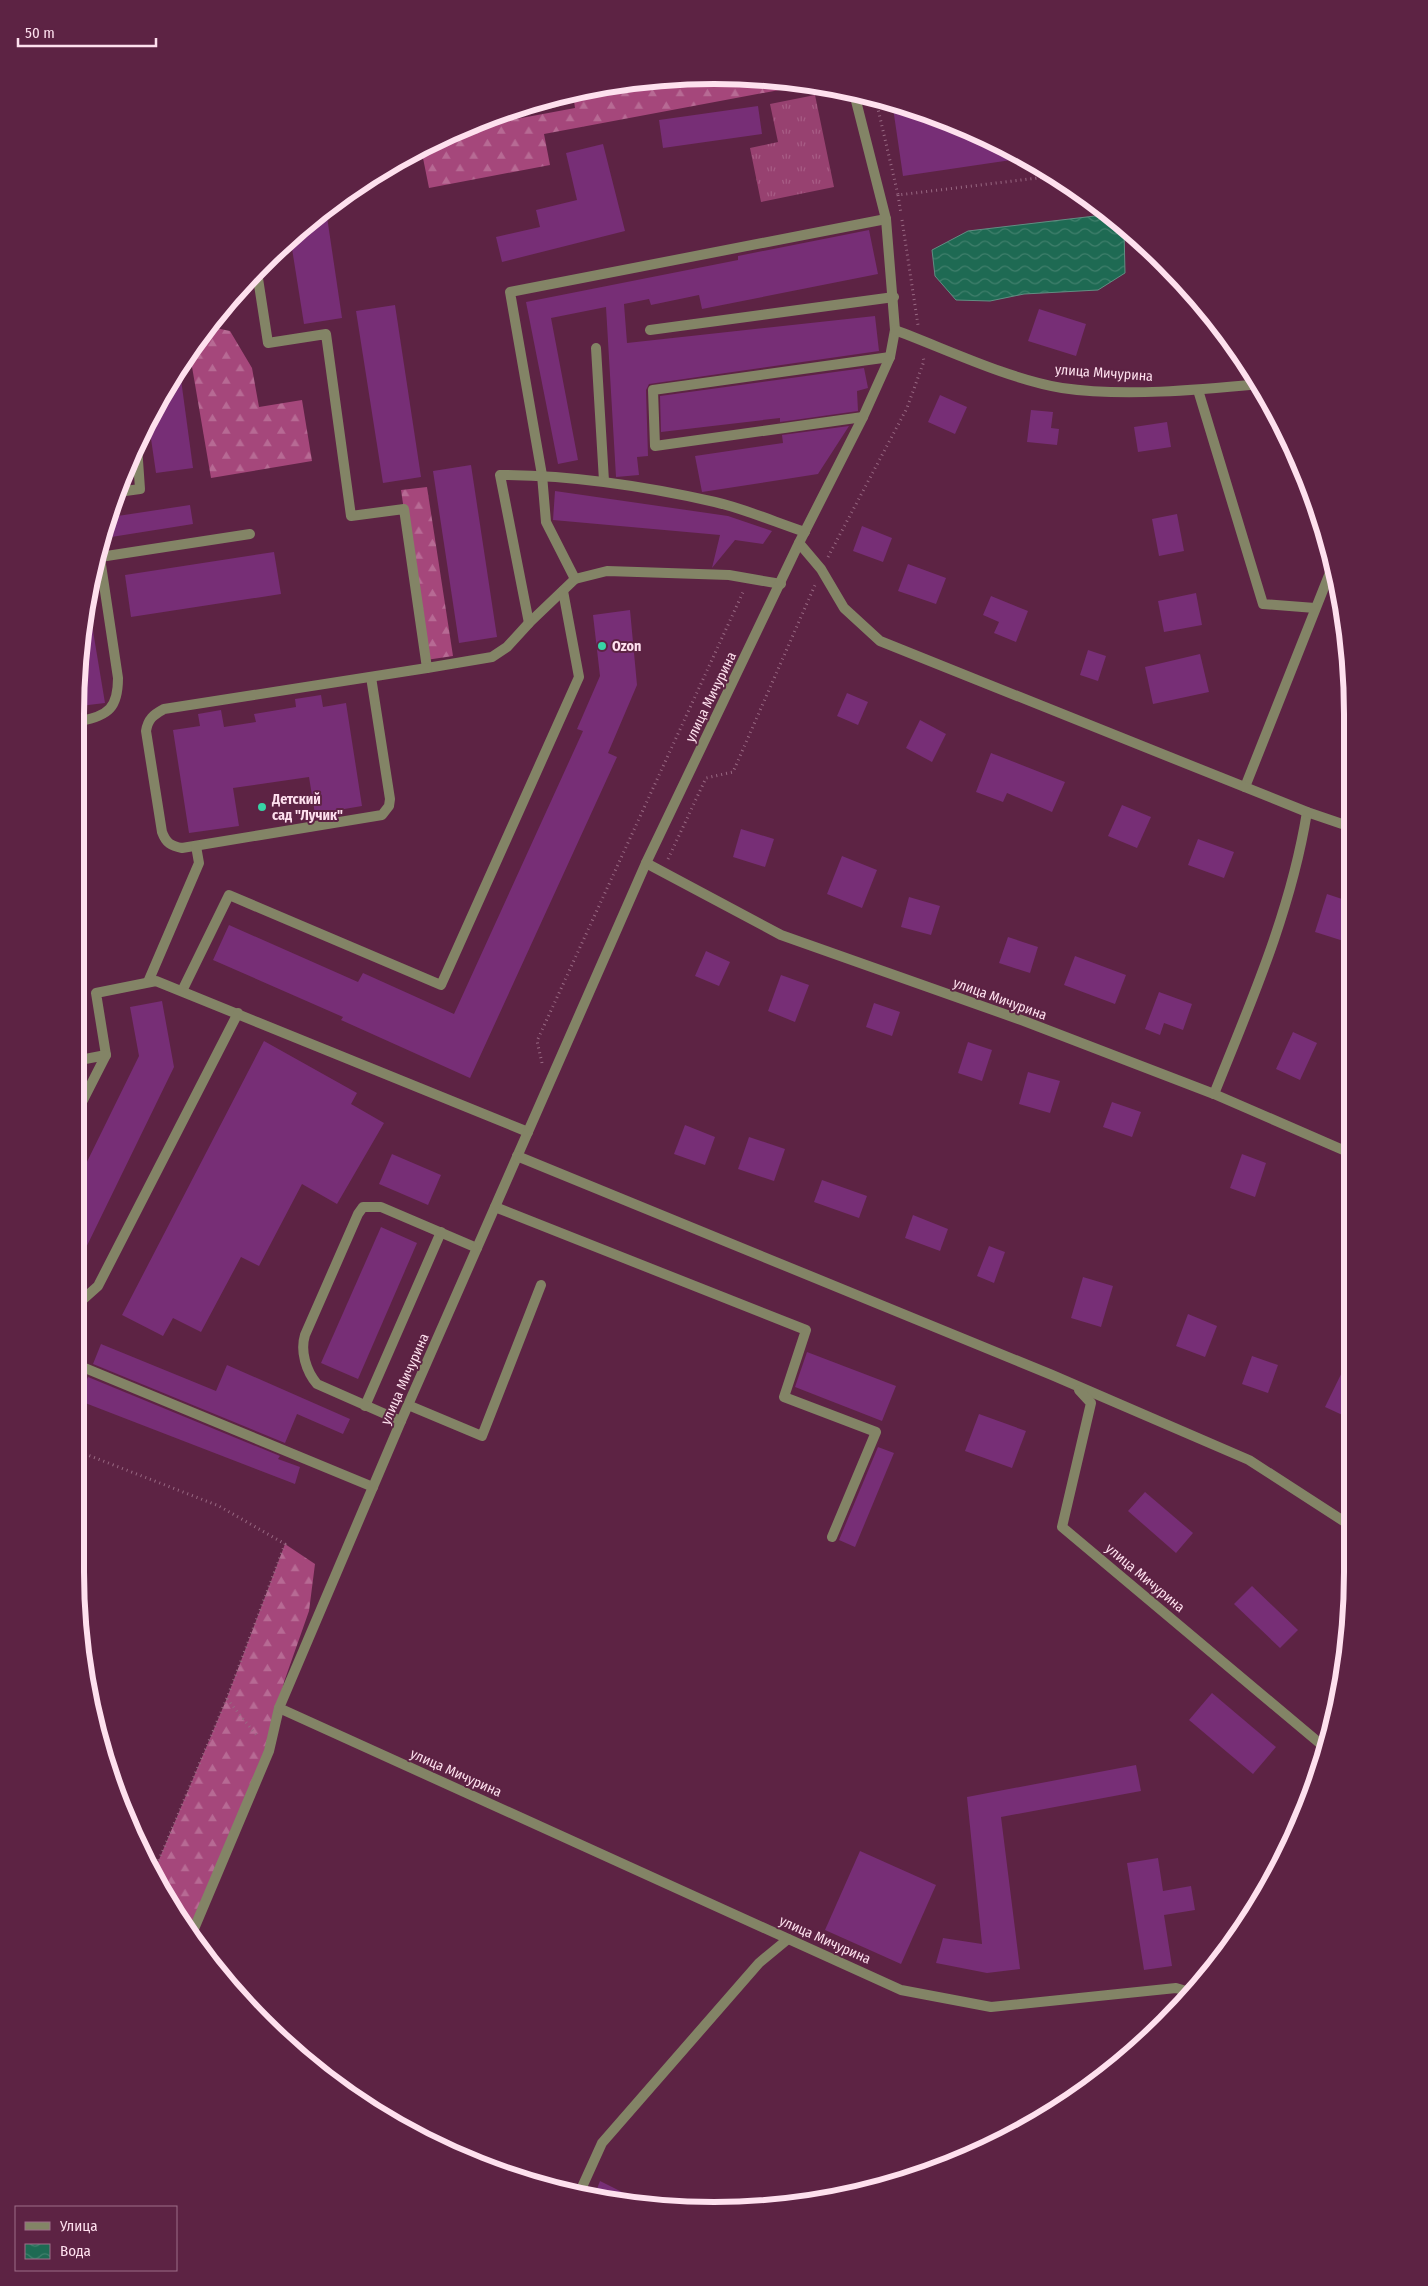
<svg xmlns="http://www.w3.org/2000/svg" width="1428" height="2286" font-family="'Fira Sans Condensed',sans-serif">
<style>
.grass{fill:url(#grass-tufts)}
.forest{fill:url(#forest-firs)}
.water{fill:url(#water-waves);stroke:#618d82}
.building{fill:#772e76}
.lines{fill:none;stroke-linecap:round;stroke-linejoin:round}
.path{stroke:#986882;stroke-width:3;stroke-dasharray:1 4;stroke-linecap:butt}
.lane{stroke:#838466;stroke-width:10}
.street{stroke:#838466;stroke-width:10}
.poi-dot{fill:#37d4a6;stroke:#5d2344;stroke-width:2}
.labels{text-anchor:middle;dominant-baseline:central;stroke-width:4;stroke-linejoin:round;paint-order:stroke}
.street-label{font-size:14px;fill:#fee0ee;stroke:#5d2344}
.poi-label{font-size:14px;font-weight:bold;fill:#fee0ee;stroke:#5d2344;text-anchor:start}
.rim{fill:none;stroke:#fee0ee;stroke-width:6}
</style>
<defs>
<pattern id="grass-tufts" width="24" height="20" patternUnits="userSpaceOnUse" patternTransform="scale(1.25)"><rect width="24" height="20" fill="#974170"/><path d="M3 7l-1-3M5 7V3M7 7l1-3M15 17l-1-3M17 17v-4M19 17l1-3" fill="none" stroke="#a75c85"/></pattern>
<pattern id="forest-firs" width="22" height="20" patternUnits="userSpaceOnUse" patternTransform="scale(1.25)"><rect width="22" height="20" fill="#a5477b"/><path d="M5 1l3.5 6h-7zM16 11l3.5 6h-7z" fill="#b76a94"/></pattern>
<pattern id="water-waves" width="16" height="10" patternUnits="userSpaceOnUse" patternTransform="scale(1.25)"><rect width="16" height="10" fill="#1e6a53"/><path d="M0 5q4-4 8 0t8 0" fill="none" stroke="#407f6c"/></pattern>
</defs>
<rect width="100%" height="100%" fill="#5d2344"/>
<path class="grass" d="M 815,95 L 834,187 L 761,202 L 750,148 L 778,142 L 770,104 Z"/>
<g class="forest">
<path d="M 756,76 L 806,85 L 544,134 L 550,165 L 429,188 L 421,148 L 463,129 L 575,108 L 573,94 L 630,81 Z"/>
<path d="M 206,326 L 230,331 L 252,368 L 259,407 L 302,400 L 312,461 L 211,478 L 190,355 Z"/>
<path d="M 427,487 L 453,656 L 426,660 L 401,490 Z"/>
<path d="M 285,1544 L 315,1564 L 309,1611 L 284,1682 L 269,1751 L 191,1936 L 153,1874 L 227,1698 Z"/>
</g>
<path class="water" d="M 1095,216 L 1124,230 L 1125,273 L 1098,290 L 1024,294 L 990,301 L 956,300 L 935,276 L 932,250 L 968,231 Z"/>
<g class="building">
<path d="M 892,101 L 947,122 L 949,131 L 965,129 L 996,141 L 1024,158 L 903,176 Z"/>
<path d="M 758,106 L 762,134 L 663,148 L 659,120 Z"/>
<path d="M 603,144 L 625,231 L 502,262 L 496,237 L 540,227 L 536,210 L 577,200 L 566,153 Z"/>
<path d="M 326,210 L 342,318 L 304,324 L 290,236 Z"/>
<path d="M 869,230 L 878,274 L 702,309 L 699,295 L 651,305 L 649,299 L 624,304 L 627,343 L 875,316 L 879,351 L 649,384 L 646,390 L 648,456 L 637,457 L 639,475 L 616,477 L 606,307 L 551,318 L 578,460 L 558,464 L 526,302 L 738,260 L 738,256 Z"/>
<path d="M 395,305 L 421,477 L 383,483 L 356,311 Z"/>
<path d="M 1039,309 L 1086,324 L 1076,356 L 1028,341 Z"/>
<path d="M 864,368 L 868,388 L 857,391 L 858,411 L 780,422 L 780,418 L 661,432 L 660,396 Z"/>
<path d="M 180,372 L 193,468 L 156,473 L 149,425 Z"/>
<path d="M 940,395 L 967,407 L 955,434 L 928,422 Z"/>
<path d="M 1031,410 L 1053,412 L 1051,428 L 1059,429 L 1057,445 L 1027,442 Z"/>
<path d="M 1167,422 L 1171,447 L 1138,452 L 1134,427 Z"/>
<path d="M 849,426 L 818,474 L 702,492 L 695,456 L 783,443 L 782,435 Z"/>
<path d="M 471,465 L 497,637 L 459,643 L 433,471 Z"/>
<path d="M 555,491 L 728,516 L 772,531 L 763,544 L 735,540 L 712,568 L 720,535 L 553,520 Z"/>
<path d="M 190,505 L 193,524 L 105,538 L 111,517 Z"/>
<path d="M 1177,514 L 1184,551 L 1159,556 L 1152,519 Z"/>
<path d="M 862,526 L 892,538 L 883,562 L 853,551 Z"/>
<path d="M 274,552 L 281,594 L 131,617 L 125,575 Z"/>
<path d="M 908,564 L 946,578 L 936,604 L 898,591 Z"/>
<path d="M 1196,593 L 1202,625 L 1164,632 L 1158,601 Z"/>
<path d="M 991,596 L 1028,611 L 1016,642 L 994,633 L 999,622 L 983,615 Z"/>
<path d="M 88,601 L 105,703 L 80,706 L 80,631 Z"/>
<path d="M 630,610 L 637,685 L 608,753 L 617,757 L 470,1078 L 341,1020 L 343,1017 L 213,960 L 229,925 L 358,982 L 363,973 L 454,1014 L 583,731 L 577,729 L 600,676 L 593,615 Z"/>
<path d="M 1088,650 L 1106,656 L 1098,681 L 1080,675 Z"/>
<path d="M 1200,654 L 1209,692 L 1153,704 L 1145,667 Z"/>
<path d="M 847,693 L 868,702 L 858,725 L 837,716 Z"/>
<path d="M 321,695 L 323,707 L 346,703 L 362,806 L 315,814 L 309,777 L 233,788 L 239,826 L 189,833 L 173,730 L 200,726 L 198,714 L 221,710 L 224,727 L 256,722 L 254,714 L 296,707 L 295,699 Z"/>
<path d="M 920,720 L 946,734 L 932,762 L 906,748 Z"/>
<path d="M 991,753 L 1065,782 L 1052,812 L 1007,793 L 1003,802 L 976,792 Z"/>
<path d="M 1122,805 L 1151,817 L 1137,848 L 1108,836 Z"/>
<path d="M 741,829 L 774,839 L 765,867 L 733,857 Z"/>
<path d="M 1198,839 L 1234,852 L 1224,878 L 1188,865 Z"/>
<path d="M 842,856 L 877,870 L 862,908 L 827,894 Z"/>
<path d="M 1327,894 L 1351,902 L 1350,943 L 1315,932 Z"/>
<path d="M 909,897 L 940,906 L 931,935 L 901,927 Z"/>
<path d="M 1008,937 L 1038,947 L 1030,973 L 999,963 Z"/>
<path d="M 706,951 L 730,962 L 719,986 L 695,976 Z"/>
<path d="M 1075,956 L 1126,975 L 1115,1004 L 1064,985 Z"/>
<path d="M 781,975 L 809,985 L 795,1022 L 768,1011 Z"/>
<path d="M 1159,992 L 1192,1004 L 1183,1030 L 1164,1023 L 1160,1035 L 1145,1029 Z"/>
<path d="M 162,1001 L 174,1067 L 80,1260 L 80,1176 L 139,1056 L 130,1007 Z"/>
<path d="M 874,1003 L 900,1012 L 892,1036 L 866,1027 Z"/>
<path d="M 1293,1032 L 1317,1043 L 1300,1080 L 1276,1069 Z"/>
<path d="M 264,1041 L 357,1093 L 351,1104 L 384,1123 L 337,1204 L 302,1184 L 259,1266 L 241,1257 L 201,1332 L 173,1318 L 163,1336 L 122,1315 Z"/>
<path d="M 968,1042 L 992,1050 L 982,1081 L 958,1073 Z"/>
<path d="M 1028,1072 L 1060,1081 L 1050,1113 L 1019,1104 Z"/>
<path d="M 1112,1102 L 1141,1112 L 1132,1137 L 1103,1127 Z"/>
<path d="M 685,1125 L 715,1137 L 705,1165 L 674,1154 Z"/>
<path d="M 749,1137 L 785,1149 L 774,1181 L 738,1169 Z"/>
<path d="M 392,1154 L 441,1175 L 428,1205 L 379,1184 Z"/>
<path d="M 1242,1154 L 1266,1163 L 1255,1197 L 1230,1188 Z"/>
<path d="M 822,1180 L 867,1196 L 859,1218 L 814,1202 Z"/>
<path d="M 913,1215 L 948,1229 L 940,1251 L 905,1238 Z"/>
<path d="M 381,1227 L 417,1243 L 358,1379 L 321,1363 Z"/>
<path d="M 989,1246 L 1005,1252 L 994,1283 L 977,1276 Z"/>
<path d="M 1083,1277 L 1113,1286 L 1101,1327 L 1071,1318 Z"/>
<path d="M 1188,1314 L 1217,1326 L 1205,1357 L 1176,1346 Z"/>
<path d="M 101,1344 L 216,1391 L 227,1365 L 350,1419 L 343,1434 L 297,1414 L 285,1443 L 93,1364 Z"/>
<path d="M 807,1352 L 896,1386 L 882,1421 L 795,1387 Z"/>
<path d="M 1252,1356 L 1278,1365 L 1268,1393 L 1242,1384 Z"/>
<path d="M 1349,1358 L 1349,1418 L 1325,1407 Z"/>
<path d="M 88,1377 L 280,1456 L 278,1459 L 300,1467 L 295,1484 L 80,1401 L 80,1382 L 85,1384 Z"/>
<path d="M 979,1414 L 1026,1431 L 1012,1468 L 965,1451 Z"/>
<path d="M 878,1447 L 894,1453 L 855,1547 L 839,1540 Z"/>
<path d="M 1145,1492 L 1193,1533 L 1176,1553 L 1128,1511 Z"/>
<path d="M 1252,1586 L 1298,1630 L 1280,1648 L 1234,1604 Z"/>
<path d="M 1212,1693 L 1276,1747 L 1253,1774 L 1189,1720 Z"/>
<path d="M 1136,1765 L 1141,1791 L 1001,1817 L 1020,1969 L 987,1973 L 936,1963 L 943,1938 L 982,1944 L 967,1797 Z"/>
<path d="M 860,1851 L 936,1885 L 901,1964 L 825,1930 Z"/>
<path d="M 1158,1858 L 1163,1891 L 1191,1886 L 1195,1910 L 1164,1915 L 1172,1966 L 1144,1970 L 1127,1863 Z"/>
<path d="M 600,2181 L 644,2203 L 643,2204 L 593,2199 Z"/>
</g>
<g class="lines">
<g class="path">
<path d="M 875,96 L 898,195 L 1054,176"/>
<path d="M 898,195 L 901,214"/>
<path d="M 902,220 L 918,325"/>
<path d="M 828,557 L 907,408 L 924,361 L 923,356"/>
<path d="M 668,859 L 706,778 L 733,772 L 815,585"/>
<path d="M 542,1063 L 537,1041 L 744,590"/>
<path d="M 80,1452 L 219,1506 L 285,1544 L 227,1698 L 153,1874"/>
<path d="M 227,1699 L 258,1737"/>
</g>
<g class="lane">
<path d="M 494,116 L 556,102 L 555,98"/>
<path d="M 257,272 L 268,343 L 326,334 L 351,516 L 404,509 L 427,668 L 492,657 L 507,647 L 529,623 L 575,579 L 607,571 L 729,575 L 781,584"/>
<path d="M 650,330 L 894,297"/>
<path d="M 596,348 L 604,481"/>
<path d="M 1198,390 L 1263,604 L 1315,608"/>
<path d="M 863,417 L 655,446 L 653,390 L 890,357"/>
<path d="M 118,492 L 140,489 L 137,446"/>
<path d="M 100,557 L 250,534"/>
<path d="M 575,579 L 546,522 L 542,475 L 510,292 L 886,219"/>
<path d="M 529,623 L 500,475 C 573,475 644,486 715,502 C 745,509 775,522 805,532"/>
<path d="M 371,677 L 390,799 L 389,806 L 382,815 L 182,848 C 171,846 166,843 162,832 L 146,731 C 148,719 153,715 164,709 L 427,668"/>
<path d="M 80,721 C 109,716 118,707 118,678 L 100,558"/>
<path d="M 1245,787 L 1331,570"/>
<path d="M 148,982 L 199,863 L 196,846"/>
<path d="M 182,991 L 229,895 L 441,985 L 579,677 L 563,591"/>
<path d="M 106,1055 L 96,993 L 156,981 L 528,1132"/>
<path d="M 80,1060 L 106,1055 L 80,1106"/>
<path d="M 1214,1094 C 1251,1002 1291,911 1307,812"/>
<path d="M 495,1207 L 806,1330 L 784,1397 L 876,1432 L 832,1537"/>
<path d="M 80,1302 L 98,1286 L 238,1013"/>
<path d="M 80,1366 L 373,1487"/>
<path d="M 408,1405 L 482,1436 L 541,1285"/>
<path d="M 365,1406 L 441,1232"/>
<path d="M 401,1421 L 317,1384 C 306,1371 300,1351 305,1335 L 358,1214 L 363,1207 L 381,1207 L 477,1248"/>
<path d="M 191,1936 L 269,1751 L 279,1708"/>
<path d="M 578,2196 L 602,2143 L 759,1963 L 788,1939"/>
</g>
<g class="street">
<path d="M 854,93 L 886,219 L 895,330 L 890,357 L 863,417 L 799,543 L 646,863 L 401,1421 L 279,1708 L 901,1990 L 991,2007 L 1176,1988 L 1193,1993"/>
<path d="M 895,330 C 946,349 1008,379 1062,388 C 1123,397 1198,390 1260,384"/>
<path d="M 799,543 L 821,569 L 844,608 L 880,641 L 1307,812 L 1351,827"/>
<path d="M 646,863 L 781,935 L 1024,1021 L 1214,1094 L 1350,1153"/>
<path d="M 517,1156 L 1052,1375 L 1249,1460 L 1348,1524"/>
<path d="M 1079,1390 L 1091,1403 L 1062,1527 L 1323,1746"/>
</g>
</g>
<g class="poi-dot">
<circle cx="602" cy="646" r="5"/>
<circle cx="262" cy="807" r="5"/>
</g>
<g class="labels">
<g class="street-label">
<text transform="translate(1104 373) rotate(4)">улица Мичурина</text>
<text transform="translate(711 697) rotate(-64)">улица Мичурина</text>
<text transform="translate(1000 999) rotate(20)">улица Мичурина</text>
<text transform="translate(405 1379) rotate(-66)">улица Мичурина</text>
<text transform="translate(1145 1578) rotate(40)">улица Мичурина</text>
<text transform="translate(456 1773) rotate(24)">улица Мичурина</text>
<text transform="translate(825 1940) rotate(24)">улица Мичурина</text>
</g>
<g class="poi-label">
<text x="612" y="646">Ozon</text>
<text x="272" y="799">Детский<tspan x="272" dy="16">сад "Лучик"</tspan></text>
</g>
</g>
<path d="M0 0H1428V2286H0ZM714 84H714A630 630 0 0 1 1344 714V1572A630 630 0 0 1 714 2202H714A630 630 0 0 1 84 1572V714A630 630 0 0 1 714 84Z" fill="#5d2344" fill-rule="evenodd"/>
<path class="rim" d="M714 84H714A630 630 0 0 1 1344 714V1572A630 630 0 0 1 714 2202H714A630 630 0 0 1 84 1572V714A630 630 0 0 1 714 84Z"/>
<rect x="15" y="2206" width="162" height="65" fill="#5d2344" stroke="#9d6f88"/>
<rect x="25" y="2222" width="25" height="8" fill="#838466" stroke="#9d6f88"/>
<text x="60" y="2231" font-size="15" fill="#fee0ee">Улица</text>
<rect x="25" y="2244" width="25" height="15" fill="url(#water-waves)" stroke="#9d6f88"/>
<text x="60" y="2256" font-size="15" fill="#fee0ee">Вода</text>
<path d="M18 38v8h138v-8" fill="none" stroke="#fee0ee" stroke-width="2.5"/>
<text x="25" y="38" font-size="15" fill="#fee0ee" stroke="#5d2344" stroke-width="4" paint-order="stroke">50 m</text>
</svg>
